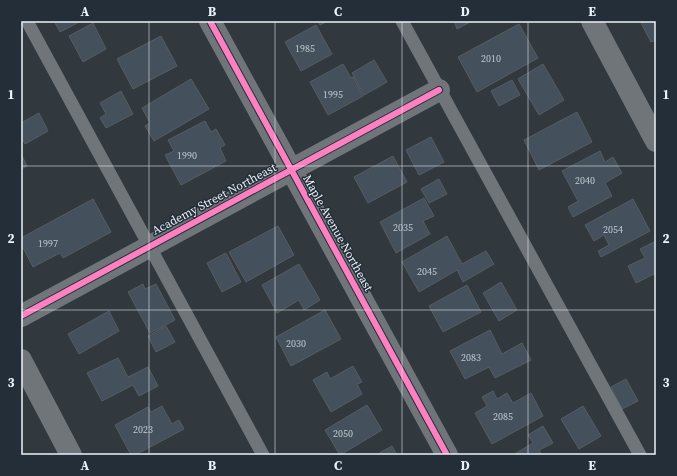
<svg xmlns="http://www.w3.org/2000/svg" width="677" height="476" font-family="'Source Serif 4',serif">
<style>
.building{fill:#44505b;stroke:#575c62}
.lines{fill:none;stroke-linecap:round;stroke-linejoin:round}
.service{stroke:#70757a;stroke-width:13}
.minor{stroke:#70757a;stroke-width:22}
.cycleway-casing{stroke:#232e39;stroke-width:8}
.cycleway{stroke:#ff80c0;stroke-width:6}
.grid{fill:none;stroke:#ebf2f9;stroke-width:1;stroke-opacity:0.55}
.labels{text-anchor:middle;dominant-baseline:central;stroke-width:3;stroke-linejoin:round;paint-order:stroke}
.number-label{font-size:10px;fill:#c1cad2}
.street-label{font-size:12px;fill:#ebf2f9;stroke:#232e39}
.neatline{fill:none;stroke:#ebf2f9;stroke-width:1.5}
.grid-label{font-size:13px;text-anchor:middle;font-weight:bold;fill:#ebf2f9}
</style>
<rect width="100%" height="100%" fill="#31383e"/>
<g class="building">
<path d="M 54,21 L 81,21 L 60,32 Z"/>
<path d="M 318,21 L 328,21 L 320,25 Z"/>
<path d="M 454,21 L 472,21 L 457,29 Z"/>
<path d="M 640,21 L 656,21 L 656,40 L 651,42 Z"/>
<path d="M 93,23 L 106,49 L 83,62 L 69,36 Z"/>
<path d="M 519,24 L 538,58 L 477,92 L 458,57 Z"/>
<path d="M 316,25 L 332,54 L 301,71 L 285,42 Z"/>
<path d="M 161,36 L 177,66 L 133,89 L 117,59 Z"/>
<path d="M 374,60 L 387,82 L 364,95 L 352,73 Z"/>
<path d="M 343,64 L 351,78 L 353,77 L 363,96 L 328,115 L 310,82 Z"/>
<path d="M 543,64 L 564,100 L 539,115 L 518,79 Z"/>
<path d="M 191,79 L 209,109 L 154,141 L 145,126 L 150,123 L 142,108 Z"/>
<path d="M 512,80 L 520,95 L 499,106 L 491,91 Z"/>
<path d="M 121,91 L 133,114 L 106,128 L 100,118 L 106,114 L 100,103 Z"/>
<path d="M 577,112 L 592,142 L 539,170 L 524,140 Z"/>
<path d="M 39,113 L 48,131 L 25,144 L 21,136 L 21,123 Z"/>
<path d="M 205,121 L 211,132 L 216,129 L 225,145 L 220,148 L 226,161 L 181,185 L 165,155 L 174,151 L 168,140 Z"/>
<path d="M 431,137 L 444,162 L 419,175 L 406,150 Z"/>
<path d="M 600,151 L 605,162 L 613,157 L 622,173 L 605,183 L 612,196 L 573,217 L 568,207 L 578,201 L 562,171 Z"/>
<path d="M 21,154 L 27,166 L 21,169 Z"/>
<path d="M 393,156 L 407,182 L 368,203 L 354,177 Z"/>
<path d="M 439,179 L 447,194 L 429,203 L 421,189 Z"/>
<path d="M 424,198 L 434,216 L 423,221 L 430,234 L 396,253 L 380,222 Z"/>
<path d="M 93,199 L 111,232 L 63,258 L 60,253 L 33,267 L 21,244 L 21,238 Z"/>
<path d="M 633,199 L 650,231 L 601,257 L 598,251 L 609,245 L 604,235 L 594,241 L 585,225 Z"/>
<path d="M 278,226 L 294,255 L 246,282 L 229,252 Z"/>
<path d="M 447,236 L 462,264 L 486,251 L 494,264 L 463,282 L 457,270 L 419,292 L 402,262 Z"/>
<path d="M 656,241 L 656,273 L 636,283 L 628,266 L 645,258 L 640,249 Z"/>
<path d="M 226,253 L 241,282 L 222,292 L 207,263 Z"/>
<path d="M 299,264 L 320,300 L 304,310 L 299,300 L 277,313 L 262,285 Z"/>
<path d="M 501,282 L 517,310 L 499,321 L 483,293 Z"/>
<path d="M 143,284 L 145,289 L 156,284 L 175,320 L 150,333 L 128,292 Z"/>
<path d="M 467,285 L 481,312 L 443,332 L 429,306 Z"/>
<path d="M 325,310 L 341,339 L 291,366 L 276,337 Z"/>
<path d="M 109,311 L 119,331 L 79,354 L 68,334 Z"/>
<path d="M 166,326 L 175,342 L 156,352 L 148,336 Z"/>
<path d="M 490,330 L 502,354 L 522,343 L 531,360 L 495,378 L 489,367 L 465,379 L 450,351 Z"/>
<path d="M 118,358 L 128,377 L 148,367 L 158,386 L 139,396 L 133,385 L 102,401 L 87,373 Z"/>
<path d="M 353,366 L 362,382 L 357,384 L 362,394 L 331,412 L 313,380 L 327,372 L 330,379 Z"/>
<path d="M 626,379 L 638,401 L 622,409 L 611,387 Z"/>
<path d="M 493,391 L 497,399 L 507,393 L 513,403 L 531,393 L 543,416 L 492,444 L 475,413 L 487,406 L 482,397 Z"/>
<path d="M 367,405 L 382,430 L 340,455 L 325,430 Z"/>
<path d="M 162,406 L 172,424 L 179,420 L 184,429 L 135,455 L 131,455 L 115,425 L 148,407 L 151,412 Z"/>
<path d="M 583,406 L 601,436 L 579,449 L 561,419 Z"/>
<path d="M 543,426 L 553,443 L 539,450 L 542,455 L 513,455 L 533,443 L 528,435 Z"/>
<path d="M 392,446 L 397,455 L 376,455 Z"/>
</g>
<g class="lines">
<g class="service">
<path d="M 27,21 L 263,455"/>
<path d="M 402,21 L 640,455"/>
</g>
<g class="minor">
<path d="M 210,21 L 447,455"/>
<path d="M 592,21 L 656,141"/>
<path d="M 21,316 L 439,90"/>
<path d="M 21,360 L 71,455"/>
</g>
<defs>
<g id="cycleway">
<path d="M 210,21 L 447,455"/>
<path d="M 21,316 L 439,90"/>
</g>
</defs>
<use href="#cycleway" class="cycleway-casing"/>
<use href="#cycleway" class="cycleway"/>
</g>
<path class="grid" d="M 149,21 L 149,455M 275,21 L 275,455M 402,21 L 402,455M 528,21 L 528,455M 21,166 L 656,166M 21,310 L 656,310"/>
<g class="labels">
<g class="number-label">
<text x="305" y="48">1985</text>
<text x="491" y="58">2010</text>
<text x="333" y="94">1995</text>
<text x="187" y="155">1990</text>
<text x="585" y="180">2040</text>
<text x="403" y="227">2035</text>
<text x="613" y="229">2054</text>
<text x="48" y="243">1997</text>
<text x="427" y="271">2045</text>
<text x="296" y="343">2030</text>
<text x="471" y="357">2083</text>
<text x="503" y="416">2085</text>
<text x="143" y="429">2023</text>
<text x="343" y="433">2050</text>
</g>
<g class="street-label">
<text transform="translate(214 199) rotate(-28)">Academy Street Northeast</text>
<text transform="translate(338 233) rotate(61)">Maple Avenue Northeast</text>
</g>
</g>
<rect width="677" height="476" fill="none" stroke="#232e39" stroke-width="44"/>
<rect x="22" y="22" width="633" height="432" class="neatline"/>
<g class="grid-label">
<text x="85" y="16">A</text>
<text x="212" y="16">B</text>
<text x="338" y="16">C</text>
<text x="465" y="16">D</text>
<text x="592" y="16">E</text>
<text x="11" y="99">1</text>
<text x="666" y="99">1</text>
<text x="11" y="243">2</text>
<text x="666" y="243">2</text>
<text x="11" y="387">3</text>
<text x="666" y="387">3</text>
<text x="85" y="470">A</text>
<text x="212" y="470">B</text>
<text x="338" y="470">C</text>
<text x="465" y="470">D</text>
<text x="592" y="470">E</text>
</g>
</svg>
